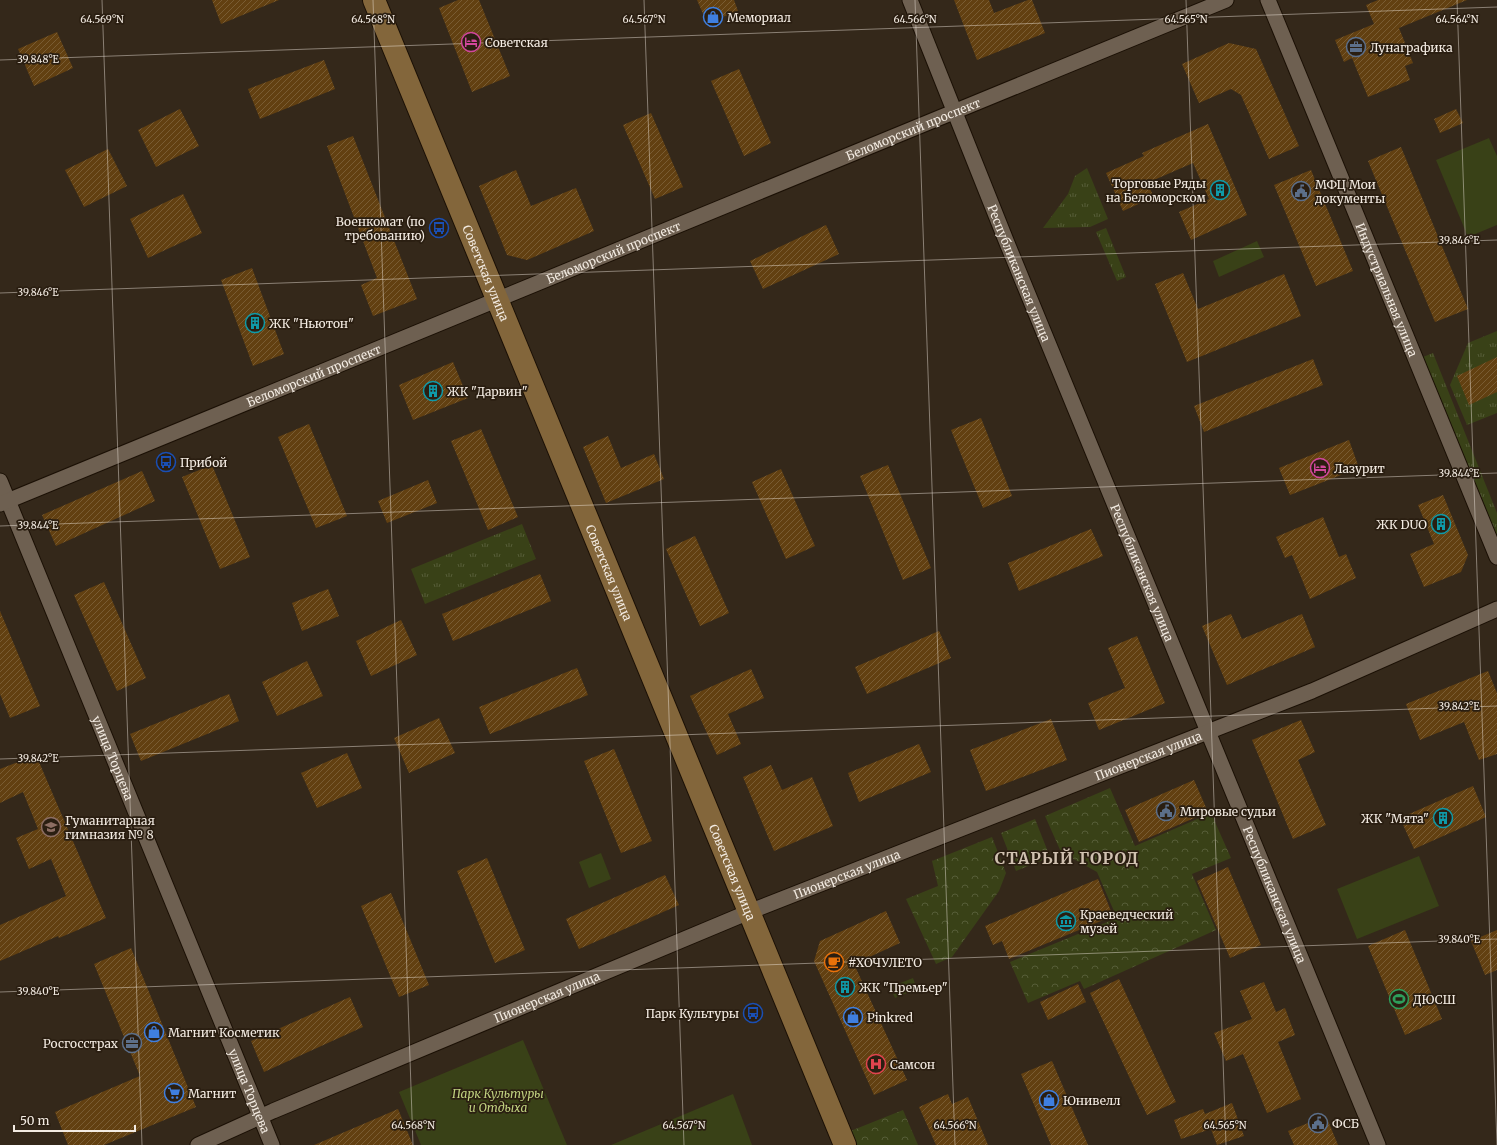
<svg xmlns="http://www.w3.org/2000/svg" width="1497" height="1145" font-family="Merriweather,serif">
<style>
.grass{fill:url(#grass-tufts)}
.forest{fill:url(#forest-crowns)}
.green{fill:#394117}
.building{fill:url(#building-hatch)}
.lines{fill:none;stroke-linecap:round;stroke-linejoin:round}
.street-casing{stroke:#1b1005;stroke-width:17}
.secondary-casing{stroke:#1b1005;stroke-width:24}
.street{stroke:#6e6051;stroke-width:15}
.secondary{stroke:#83663b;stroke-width:22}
.ticks{fill:none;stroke:#f3ebe2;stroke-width:1;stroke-opacity:0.45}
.labels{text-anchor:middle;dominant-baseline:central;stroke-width:3.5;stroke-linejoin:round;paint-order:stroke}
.poi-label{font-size:12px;fill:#f3ebe2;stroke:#2a1e11;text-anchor:start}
.street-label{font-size:12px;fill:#f3ebe2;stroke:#2a1e11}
.park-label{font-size:12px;font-style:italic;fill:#bfd07f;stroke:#2a1e11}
.district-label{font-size:16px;font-weight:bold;letter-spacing:1px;fill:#d0c1b0;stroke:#2a1e11}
.ticks-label{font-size:10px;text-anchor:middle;fill:#f3ebe2;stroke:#2a1e11;stroke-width:3.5;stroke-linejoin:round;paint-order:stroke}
</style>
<defs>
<pattern id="grass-tufts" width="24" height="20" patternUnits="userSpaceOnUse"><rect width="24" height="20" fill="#394117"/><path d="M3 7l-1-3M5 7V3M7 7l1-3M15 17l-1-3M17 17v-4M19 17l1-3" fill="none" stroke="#565d38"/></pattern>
<pattern id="forest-crowns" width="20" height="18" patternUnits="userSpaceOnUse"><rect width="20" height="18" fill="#394117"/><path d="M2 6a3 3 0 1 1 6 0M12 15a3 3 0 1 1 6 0" fill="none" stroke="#565d38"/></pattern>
<pattern id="building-hatch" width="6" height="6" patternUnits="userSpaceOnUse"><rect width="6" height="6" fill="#624011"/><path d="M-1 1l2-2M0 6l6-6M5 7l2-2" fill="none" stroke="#795c33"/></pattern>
</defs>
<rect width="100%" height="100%" fill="#34281a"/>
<g class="grass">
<path d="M 1087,168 L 1108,219 L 1090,227 L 1043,228 L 1068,194 L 1075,176 Z"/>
<path d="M 1106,228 L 1126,277 L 1117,281 L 1096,232 Z"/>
<path d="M 1497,331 L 1497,413 L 1467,425 L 1450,385 L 1468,343 Z"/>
<path d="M 1433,353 L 1497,513 L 1497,536 L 1423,357 Z"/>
<path d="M 522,524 L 536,559 L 425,604 L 411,569 Z"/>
</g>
<g class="forest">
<path d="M 1110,788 L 1135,846 L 1211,813 L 1231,858 L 1192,874 L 1216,930 L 1084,989 L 1080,981 L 1028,1003 L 1010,962 L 1117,918 L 1097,872 L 1061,852 L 1045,816 Z"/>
<path d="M 1035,819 L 1050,857 L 1016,871 L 1001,833 Z"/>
<path d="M 992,837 L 1006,873 L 999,891 L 952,957 L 936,964 L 906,899 L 938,886 L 932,861 Z"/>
<path d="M 903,1110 L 918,1145 L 853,1145 L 848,1132 Z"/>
</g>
<g class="green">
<path d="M 1489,138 L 1497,156 L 1497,225 L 1468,237 L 1436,160 Z"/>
<path d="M 1257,241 L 1264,257 L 1219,277 L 1213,261 Z"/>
<path d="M 601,853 L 611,879 L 589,888 L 579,862 Z"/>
<path d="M 1419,856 L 1439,906 L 1357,939 L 1337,889 Z"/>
<path d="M 913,978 L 917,989 L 895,998 L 890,987 Z"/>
<path d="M 523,1040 L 567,1145 L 421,1145 L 399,1092 Z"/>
<path d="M 733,1094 L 752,1145 L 611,1145 Z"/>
</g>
<g class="building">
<path d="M 212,0 L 279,0 L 221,24 Z"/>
<path d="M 458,0 L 479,0 L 510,76 L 472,92 L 439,8 Z"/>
<path d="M 697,0 L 734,0 L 738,11 L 707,23 Z"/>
<path d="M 954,0 L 989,0 L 994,13 L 1028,0 L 1032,0 L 1045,33 L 977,60 Z"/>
<path d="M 1378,0 L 1467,0 L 1399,28 L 1413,63 L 1405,66 L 1410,80 L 1368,97 L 1352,58 L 1344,62 L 1335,40 L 1374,24 L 1366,5 Z"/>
<path d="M 57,32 L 73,68 L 34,86 L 18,49 Z"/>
<path d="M 1229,43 L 1256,49 L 1299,146 L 1269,159 L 1241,95 L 1231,89 L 1199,103 L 1182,64 Z"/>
<path d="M 324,60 L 335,89 L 260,119 L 248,89 Z"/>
<path d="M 739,69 L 771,143 L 744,156 L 711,81 Z"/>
<path d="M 180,109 L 199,146 L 156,167 L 138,130 Z"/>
<path d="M 1456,109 L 1463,123 L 1440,133 L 1434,119 Z"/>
<path d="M 651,113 L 683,187 L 655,199 L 623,125 Z"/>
<path d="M 1208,124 L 1247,215 L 1191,240 L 1179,212 L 1209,199 L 1193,163 L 1147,183 L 1154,197 L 1123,211 L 1106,173 L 1144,156 L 1142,153 Z"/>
<path d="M 353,136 L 417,299 L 373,316 L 361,285 L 377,278 L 327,146 Z"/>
<path d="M 1401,147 L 1468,309 L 1435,322 L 1368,161 Z"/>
<path d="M 108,149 L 127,186 L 84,207 L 65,170 Z"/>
<path d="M 516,170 L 531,206 L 576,188 L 594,231 L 527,260 L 507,255 L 479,186 Z"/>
<path d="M 1311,170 L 1353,271 L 1316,286 L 1274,185 Z"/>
<path d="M 183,194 L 202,233 L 148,258 L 130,219 Z"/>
<path d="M 826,225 L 839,254 L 763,289 L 750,261 Z"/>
<path d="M 252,268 L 284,354 L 253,366 L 221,280 Z"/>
<path d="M 1183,273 L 1198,309 L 1284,274 L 1301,316 L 1187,362 L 1155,284 Z"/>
<path d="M 1497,357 L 1497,392 L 1469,405 L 1457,376 Z"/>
<path d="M 1313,359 L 1323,385 L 1204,432 L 1194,406 Z"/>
<path d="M 453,362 L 468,398 L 413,420 L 399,385 Z"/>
<path d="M 981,418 L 1012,496 L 983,508 L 951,430 Z"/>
<path d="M 309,424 L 347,516 L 316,528 L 278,437 Z"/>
<path d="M 481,429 L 518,517 L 488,530 L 451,441 Z"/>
<path d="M 608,436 L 621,468 L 654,454 L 664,479 L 606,503 L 583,447 Z"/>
<path d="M 1349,440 L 1359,468 L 1290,495 L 1279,468 Z"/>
<path d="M 212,465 L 250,557 L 220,569 L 182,477 Z"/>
<path d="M 888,465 L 931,568 L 903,580 L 860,476 Z"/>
<path d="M 781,469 L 815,546 L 786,559 L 752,482 Z"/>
<path d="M 142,471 L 155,501 L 56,546 L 42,515 Z"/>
<path d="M 428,480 L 437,503 L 387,523 L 378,501 Z"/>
<path d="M 1443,495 L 1468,555 L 1461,572 L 1424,587 L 1410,554 L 1434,544 L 1418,505 Z"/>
<path d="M 1323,517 L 1339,557 L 1346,554 L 1356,578 L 1310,599 L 1292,555 L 1285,558 L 1276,537 Z"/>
<path d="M 1091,529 L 1103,556 L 1019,591 L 1008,563 Z"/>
<path d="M 695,536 L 729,613 L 700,626 L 666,549 Z"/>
<path d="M 540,574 L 551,601 L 453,641 L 442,614 Z"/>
<path d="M 104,582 L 146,678 L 117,691 L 74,595 Z"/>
<path d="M 328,589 L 339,616 L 302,631 L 292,603 Z"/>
<path d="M 0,611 L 40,706 L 10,718 L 0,694 Z"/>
<path d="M 1231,614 L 1242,639 L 1302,614 L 1315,647 L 1227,685 L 1202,626 Z"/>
<path d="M 401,620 L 417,655 L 371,676 L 356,641 Z"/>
<path d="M 939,631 L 951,658 L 867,694 L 855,667 Z"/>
<path d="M 1137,636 L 1165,703 L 1099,730 L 1088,703 L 1125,688 L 1108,648 Z"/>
<path d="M 307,661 L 323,696 L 277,716 L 262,682 Z"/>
<path d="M 577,668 L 588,695 L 490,734 L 479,707 Z"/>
<path d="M 751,669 L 764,698 L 728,714 L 741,744 L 717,755 L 690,696 Z"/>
<path d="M 1488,671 L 1497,693 L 1497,754 L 1479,760 L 1464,722 L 1420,740 L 1406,704 Z"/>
<path d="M 229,694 L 239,721 L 141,761 L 130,734 Z"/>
<path d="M 439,718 L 455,753 L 409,773 L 394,738 Z"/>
<path d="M 1051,719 L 1067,760 L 986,791 L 970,750 Z"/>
<path d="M 1301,720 L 1315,752 L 1298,760 L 1326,825 L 1293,839 L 1252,740 Z"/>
<path d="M 919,744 L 931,772 L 859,802 L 848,773 Z"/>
<path d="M 614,749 L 652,841 L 621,853 L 584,761 Z"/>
<path d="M 347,753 L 362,788 L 317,808 L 301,773 Z"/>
<path d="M 36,755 L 106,918 L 59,938 L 58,936 L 0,961 L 0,925 L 66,896 L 51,859 L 29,869 L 16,838 L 38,829 L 23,792 L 0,803 L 0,769 Z"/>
<path d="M 771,765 L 782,790 L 812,777 L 833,826 L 774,851 L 743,777 Z"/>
<path d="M 1194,780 L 1208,812 L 1139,842 L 1125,810 Z"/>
<path d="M 1473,786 L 1486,817 L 1414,849 L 1400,818 Z"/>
<path d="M 487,858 L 525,950 L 495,963 L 457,871 Z"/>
<path d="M 1228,867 L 1261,945 L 1230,958 L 1197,881 Z"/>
<path d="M 665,875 L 679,905 L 579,949 L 566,919 Z"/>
<path d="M 1098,879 L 1113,916 L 1009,959 L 1002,941 L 993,945 L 985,926 Z"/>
<path d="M 391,893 L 429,985 L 399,997 L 361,906 Z"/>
<path d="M 886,911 L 900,943 L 854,964 L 907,1080 L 874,1095 L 814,961 L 820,941 Z"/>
<path d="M 1405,930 L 1442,1019 L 1405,1035 L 1368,946 Z"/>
<path d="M 1497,930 L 1497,970 L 1485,975 L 1471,941 Z"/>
<path d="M 131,948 L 196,1107 L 104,1145 L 68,1145 L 55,1112 L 140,1076 L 94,964 Z"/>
<path d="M 1119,979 L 1176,1102 L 1147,1115 L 1090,993 Z"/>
<path d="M 1264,982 L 1276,1012 L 1285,1008 L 1295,1035 L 1278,1042 L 1301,1099 L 1267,1113 L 1243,1054 L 1226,1061 L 1214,1033 L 1252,1019 L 1240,991 Z"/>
<path d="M 1078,984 L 1086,1002 L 1048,1020 L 1040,1002 Z"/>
<path d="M 350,997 L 363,1027 L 264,1072 L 251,1041 Z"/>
<path d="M 1052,1061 L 1088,1145 L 1051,1145 L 1021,1074 Z"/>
<path d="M 948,1094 L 952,1104 L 968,1097 L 988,1145 L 936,1145 L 919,1107 Z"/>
<path d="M 1232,1103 L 1244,1136 L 1217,1145 L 1211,1129 L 1181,1139 L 1174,1120 L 1203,1109 L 1205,1114 Z"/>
<path d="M 398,1109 L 413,1145 L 314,1145 L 361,1125 Z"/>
<path d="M 1326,1116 L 1338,1145 L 1294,1145 L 1288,1131 Z"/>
</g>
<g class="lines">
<defs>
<g id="street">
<path id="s1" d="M 910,0 L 1007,243 L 1378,1145"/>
<path id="s2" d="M 1268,0 L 1497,557"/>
<path id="s3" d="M 0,481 L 272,1145"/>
<path id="s4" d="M 0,504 L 1226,0"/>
<path id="s5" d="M 198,1145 L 273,1111 L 749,912 L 1312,691 L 1497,609"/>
</g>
<g id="secondary">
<path id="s6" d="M 374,0 L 845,1145"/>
</g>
</defs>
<use href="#street" class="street-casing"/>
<use href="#secondary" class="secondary-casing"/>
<use href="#street" class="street"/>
<use href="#secondary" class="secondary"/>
</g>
<path class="ticks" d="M 102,0 L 142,1145M 373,0 L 413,1145M 644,0 L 684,1145M 915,0 L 955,1145M 1186,0 L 1226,1145M 1457,0 L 1497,1145M 0,60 L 1497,7M 0,293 L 1497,240M 0,526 L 1497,473M 0,759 L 1497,706M 0,992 L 1497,939"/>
<defs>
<symbol id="shop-ring" viewBox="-11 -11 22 22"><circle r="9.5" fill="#2a1e11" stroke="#3f7fe0" stroke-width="1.5"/><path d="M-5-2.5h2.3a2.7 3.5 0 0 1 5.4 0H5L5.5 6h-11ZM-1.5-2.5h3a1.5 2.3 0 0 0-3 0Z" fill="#3f7fe0"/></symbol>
<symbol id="hotel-ring" viewBox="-11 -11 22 22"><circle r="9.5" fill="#2a1e11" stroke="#d1479c" stroke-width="1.5"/><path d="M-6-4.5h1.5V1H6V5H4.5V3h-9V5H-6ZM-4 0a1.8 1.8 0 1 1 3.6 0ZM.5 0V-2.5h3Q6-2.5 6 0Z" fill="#d1479c"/></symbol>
<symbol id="office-ring" viewBox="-11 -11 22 22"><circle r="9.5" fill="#2a1e11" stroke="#5c6f8a" stroke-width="1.5"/><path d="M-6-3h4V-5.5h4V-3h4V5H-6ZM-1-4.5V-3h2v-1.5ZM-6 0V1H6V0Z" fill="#5c6f8a"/></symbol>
<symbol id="building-ring" viewBox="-11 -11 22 22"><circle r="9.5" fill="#2a1e11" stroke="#0f9aa8" stroke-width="1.5"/><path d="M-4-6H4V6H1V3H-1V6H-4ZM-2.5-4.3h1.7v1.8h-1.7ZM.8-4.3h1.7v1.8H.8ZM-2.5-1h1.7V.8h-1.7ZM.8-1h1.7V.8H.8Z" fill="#0f9aa8"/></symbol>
<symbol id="civic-ring" viewBox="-11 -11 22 22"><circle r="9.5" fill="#2a1e11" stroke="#5c6f8a" stroke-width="1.5"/><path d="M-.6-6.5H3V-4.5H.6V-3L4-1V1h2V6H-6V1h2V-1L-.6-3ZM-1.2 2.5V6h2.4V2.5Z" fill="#5c6f8a"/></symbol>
<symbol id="bus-ring" viewBox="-11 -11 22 22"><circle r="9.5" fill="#2a1e11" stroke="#1a4fb4" stroke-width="1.5"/><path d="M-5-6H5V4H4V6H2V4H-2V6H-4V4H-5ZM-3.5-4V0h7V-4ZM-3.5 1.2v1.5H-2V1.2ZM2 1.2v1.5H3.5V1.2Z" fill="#1a4fb4"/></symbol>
<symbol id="school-ring" viewBox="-11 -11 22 22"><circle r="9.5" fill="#2a1e11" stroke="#8d6e63" stroke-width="1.5"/><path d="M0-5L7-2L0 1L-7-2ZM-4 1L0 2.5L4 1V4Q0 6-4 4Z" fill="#8d6e63"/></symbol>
<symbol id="museum-ring" viewBox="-11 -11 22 22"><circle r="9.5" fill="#2a1e11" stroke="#0f9aa8" stroke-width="1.5"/><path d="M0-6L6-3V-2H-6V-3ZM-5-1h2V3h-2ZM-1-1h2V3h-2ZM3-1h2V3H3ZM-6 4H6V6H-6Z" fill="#0f9aa8"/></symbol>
<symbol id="cafe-ring" viewBox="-11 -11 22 22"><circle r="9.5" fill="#2a1e11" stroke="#e8710a" stroke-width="1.5"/><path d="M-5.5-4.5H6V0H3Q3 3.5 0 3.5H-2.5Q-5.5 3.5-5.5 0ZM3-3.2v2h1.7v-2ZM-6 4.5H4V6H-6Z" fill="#e8710a"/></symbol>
<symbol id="stadium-ring" viewBox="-11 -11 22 22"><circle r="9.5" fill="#2a1e11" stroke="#2e9e5b" stroke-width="1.5"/><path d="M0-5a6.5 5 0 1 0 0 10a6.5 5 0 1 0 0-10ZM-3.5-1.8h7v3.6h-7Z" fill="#2e9e5b"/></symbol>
<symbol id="hospital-ring" viewBox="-11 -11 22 22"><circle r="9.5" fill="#2a1e11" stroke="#e0444e" stroke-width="1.5"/><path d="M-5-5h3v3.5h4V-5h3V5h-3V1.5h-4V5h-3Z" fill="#e0444e"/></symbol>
<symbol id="supermarket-ring" viewBox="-11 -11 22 22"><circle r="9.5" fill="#2a1e11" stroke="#3f7fe0" stroke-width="1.5"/><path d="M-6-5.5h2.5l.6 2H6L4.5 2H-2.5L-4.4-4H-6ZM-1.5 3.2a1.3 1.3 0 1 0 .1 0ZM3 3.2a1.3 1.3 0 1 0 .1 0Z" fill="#3f7fe0"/></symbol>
</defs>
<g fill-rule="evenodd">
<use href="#shop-ring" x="702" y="6" width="22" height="22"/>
<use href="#hotel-ring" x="460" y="31" width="22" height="22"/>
<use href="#office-ring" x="1345" y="36" width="22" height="22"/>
<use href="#building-ring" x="1209" y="179" width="22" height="22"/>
<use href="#civic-ring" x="1290" y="180" width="22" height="22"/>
<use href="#bus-ring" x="428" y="217" width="22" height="22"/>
<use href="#building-ring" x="244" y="312" width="22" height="22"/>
<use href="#building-ring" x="422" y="380" width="22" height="22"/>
<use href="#bus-ring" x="155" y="451" width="22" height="22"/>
<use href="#hotel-ring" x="1309" y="457" width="22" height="22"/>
<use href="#building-ring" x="1430" y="513" width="22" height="22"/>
<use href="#civic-ring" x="1155" y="800" width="22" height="22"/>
<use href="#building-ring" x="1432" y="807" width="22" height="22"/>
<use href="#school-ring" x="40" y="816" width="22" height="22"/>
<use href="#museum-ring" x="1055" y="910" width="22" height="22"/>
<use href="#cafe-ring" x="823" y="951" width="22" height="22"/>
<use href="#building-ring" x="834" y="976" width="22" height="22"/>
<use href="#stadium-ring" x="1388" y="988" width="22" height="22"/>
<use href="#bus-ring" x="742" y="1002" width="22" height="22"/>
<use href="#shop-ring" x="842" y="1006" width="22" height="22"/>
<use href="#shop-ring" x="143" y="1021" width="22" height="22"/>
<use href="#office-ring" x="121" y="1032" width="22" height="22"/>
<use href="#hospital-ring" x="865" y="1053" width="22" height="22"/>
<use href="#supermarket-ring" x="163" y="1082" width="22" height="22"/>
<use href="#shop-ring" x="1038" y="1089" width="22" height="22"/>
<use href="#civic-ring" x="1307" y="1112" width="22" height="22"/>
</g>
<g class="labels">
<g class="poi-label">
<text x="727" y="17">Мемориал</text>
<text x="485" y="42">Советская</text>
<text x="1370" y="47">Лунаграфика</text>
<text x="1206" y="183" text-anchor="end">Торговые Ряды<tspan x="1206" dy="14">на Беломорском</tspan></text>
<text x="1315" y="184">МФЦ Мои<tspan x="1315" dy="14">документы</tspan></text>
<text x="425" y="221" text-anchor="end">Военкомат (по<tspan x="425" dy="14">требованию)</tspan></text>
<text x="269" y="323">ЖК "Ньютон"</text>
<text x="447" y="391">ЖК "Дарвин"</text>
<text x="180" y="462">Прибой</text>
<text x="1334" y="468">Лазурит</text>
<text x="1427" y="524" text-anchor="end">ЖК DUO</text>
<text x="1180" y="811">Мировые судьи</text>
<text x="1429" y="818" text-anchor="end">ЖК "Мята"</text>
<text x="65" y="820">Гуманитарная<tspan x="65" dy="14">гимназия № 8</tspan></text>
<text x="1080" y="914">Краеведческий<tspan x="1080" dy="14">музей</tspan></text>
<text x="848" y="962">#ХОЧУЛЕТО</text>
<text x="859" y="987">ЖК "Премьер"</text>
<text x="1413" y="999">ДЮСШ</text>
<text x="739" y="1013" text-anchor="end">Парк Культуры</text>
<text x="867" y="1017">Pinkred</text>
<text x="168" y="1032">Магнит Косметик</text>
<text x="118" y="1043" text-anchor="end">Росгосстрах</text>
<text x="890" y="1064">Самсон</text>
<text x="188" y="1093">Магнит</text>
<text x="1063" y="1100">Юнивелл</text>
<text x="1332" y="1123">ФСБ</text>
</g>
<g class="street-label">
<text stroke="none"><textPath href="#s4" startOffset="987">Беломорский проспект</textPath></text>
<text stroke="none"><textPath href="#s4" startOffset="663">Беломорский проспект</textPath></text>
<text stroke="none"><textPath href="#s6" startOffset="295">Советская улица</textPath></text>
<text stroke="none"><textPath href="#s1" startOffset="294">Республиканская улица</textPath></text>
<text stroke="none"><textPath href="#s2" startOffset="313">Индустриальная улица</textPath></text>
<text stroke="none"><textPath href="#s4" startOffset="339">Беломорский проспект</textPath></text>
<text stroke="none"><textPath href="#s6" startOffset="619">Советская улица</textPath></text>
<text stroke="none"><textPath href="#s1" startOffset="618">Республиканская улица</textPath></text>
<text stroke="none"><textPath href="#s5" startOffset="1027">Пионерская улица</textPath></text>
<text stroke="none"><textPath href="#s3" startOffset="299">улица Торцева</textPath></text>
<text stroke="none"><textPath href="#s6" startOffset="943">Советская улица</textPath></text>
<text stroke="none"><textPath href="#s5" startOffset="703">Пионерская улица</textPath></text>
<text stroke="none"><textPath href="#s1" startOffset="966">Республиканская улица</textPath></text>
<text stroke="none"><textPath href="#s5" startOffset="379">Пионерская улица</textPath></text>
<text stroke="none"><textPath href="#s3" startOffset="659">улица Торцева</textPath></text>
</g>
<g class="park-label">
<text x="498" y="1093">Парк Культуры<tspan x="498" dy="14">и Отдыха</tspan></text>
</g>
<g class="district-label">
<text x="1067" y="858">СТАРЫЙ ГОРОД</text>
</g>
</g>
<g class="ticks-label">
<text x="102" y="23">64.569°N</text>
<text x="373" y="23">64.568°N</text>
<text x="644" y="23">64.567°N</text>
<text x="915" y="23">64.566°N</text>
<text x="1186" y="23">64.565°N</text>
<text x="1457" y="23">64.564°N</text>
<text x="38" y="63">39.848°E</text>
<text x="1459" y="244">39.846°E</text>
<text x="38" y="296">39.846°E</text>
<text x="1459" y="477">39.844°E</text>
<text x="38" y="529">39.844°E</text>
<text x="1459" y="710">39.842°E</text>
<text x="38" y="762">39.842°E</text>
<text x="1459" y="943">39.840°E</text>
<text x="38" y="995">39.840°E</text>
<text x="413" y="1129">64.568°N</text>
<text x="684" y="1129">64.567°N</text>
<text x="955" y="1129">64.566°N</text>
<text x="1225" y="1129">64.565°N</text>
</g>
<path d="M14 1125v6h121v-6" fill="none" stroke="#f3ebe2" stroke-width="2"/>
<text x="20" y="1125" font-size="12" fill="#f3ebe2" stroke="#2a1e11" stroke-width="3" paint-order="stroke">50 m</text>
</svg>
